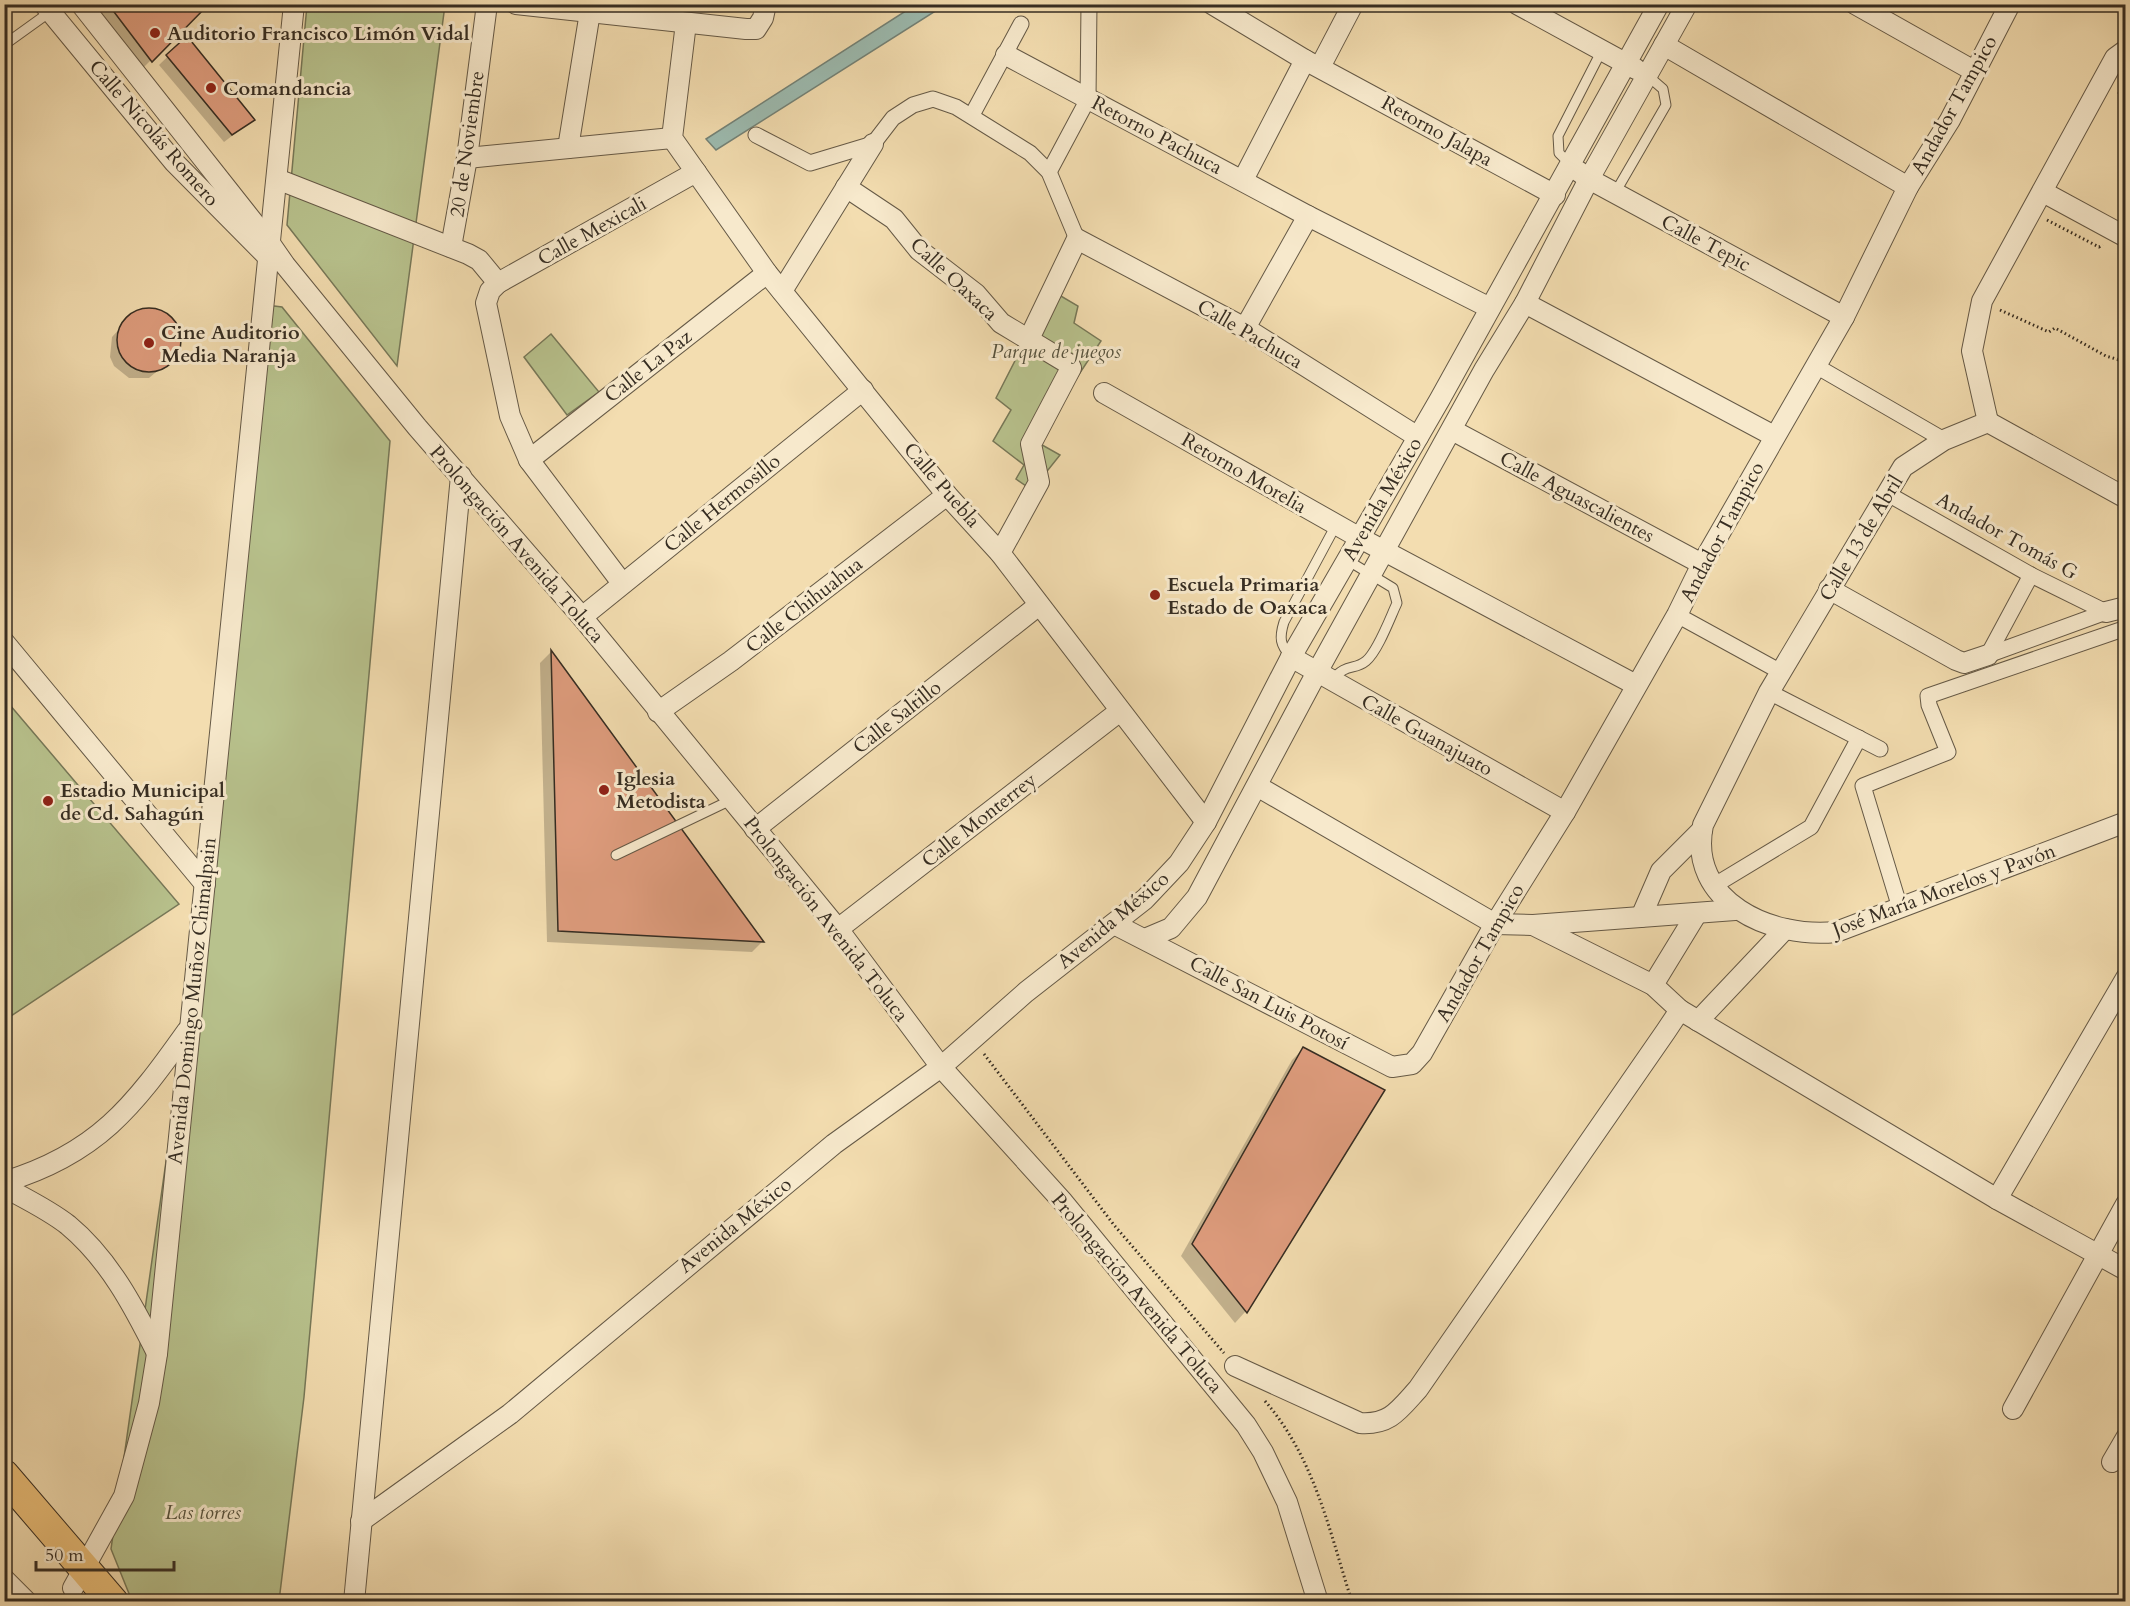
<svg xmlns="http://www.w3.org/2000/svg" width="2130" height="1606" font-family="Cardo,serif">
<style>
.green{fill:#b8c28d;stroke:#777858;stroke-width:1.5}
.water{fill:#9cbbb0;stroke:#738277;stroke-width:1.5}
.shadow{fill:#0003}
.building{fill:#de9c7d;stroke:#362d22;stroke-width:1.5}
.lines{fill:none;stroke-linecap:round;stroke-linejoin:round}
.service-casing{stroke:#655946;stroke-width:11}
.pedestrian-casing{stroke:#655946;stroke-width:17}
.minor-casing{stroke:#655946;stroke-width:22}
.primary-casing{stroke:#362d22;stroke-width:32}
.path{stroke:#362d22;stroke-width:3;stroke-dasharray:1.5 3;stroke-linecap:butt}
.service{stroke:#f7e9cc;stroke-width:9}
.pedestrian{stroke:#f7e9cc;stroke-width:15}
.minor{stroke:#f7e9cc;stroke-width:20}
.primary{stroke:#eabe78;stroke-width:30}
.poi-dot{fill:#8f2418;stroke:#f7e9cc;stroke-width:2}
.labels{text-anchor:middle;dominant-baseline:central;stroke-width:6;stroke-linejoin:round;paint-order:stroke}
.poi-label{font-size:20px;font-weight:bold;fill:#362d22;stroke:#f7e9cc;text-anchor:start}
.street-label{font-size:20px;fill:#362d22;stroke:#f7e9cc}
.park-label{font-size:20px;font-style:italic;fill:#56523d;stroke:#f7e9cc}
</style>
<rect width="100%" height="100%" fill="#f3ddb0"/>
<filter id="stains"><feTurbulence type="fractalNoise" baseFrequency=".00333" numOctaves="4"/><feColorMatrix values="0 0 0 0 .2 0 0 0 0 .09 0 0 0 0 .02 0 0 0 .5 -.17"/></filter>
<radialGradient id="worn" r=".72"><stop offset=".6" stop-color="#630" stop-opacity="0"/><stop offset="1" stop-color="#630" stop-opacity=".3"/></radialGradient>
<g class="green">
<path d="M 307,5 L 445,5 L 397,366 L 287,225 Z"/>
<path d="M 1054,292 L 1078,306 L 1074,323 L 1101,341 L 1035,441 L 1060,455 L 1032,490 L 1016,479 L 1024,465 L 993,441 L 1011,410 L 996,398 L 1024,343 Z"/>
<path d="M 266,305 L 282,307 L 390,441 L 304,1397 L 279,1601 L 132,1601 L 111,1549 L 203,901 Z"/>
<path d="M 551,334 L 599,392 L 567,415 L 524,357 Z"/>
<path d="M 4,698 L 179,904 L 5,1020 L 4,1019 Z"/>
</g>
<path class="water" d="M 915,5 L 945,5 L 716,150 L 706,139 Z"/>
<g class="shadow">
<path d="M 89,4 L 207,4 L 140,71 Z"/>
<path d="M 187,38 L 253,120 L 224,142 L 159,65 Z"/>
<path d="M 154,310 L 163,313 L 177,328 L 178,348 L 174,357 L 149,378 L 129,378 L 114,366 L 110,357 L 112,337 L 134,313 Z"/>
<path d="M 551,652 L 762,942 L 752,952 L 547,942 L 540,663 Z"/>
<path d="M 1303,1049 L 1383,1090 L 1245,1312 L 1235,1323 L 1181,1256 L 1292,1060 Z"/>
</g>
<g class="building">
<path d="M 108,4 L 209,4 L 152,62 Z"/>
<path d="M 187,36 L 255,120 L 232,135 L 166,55 Z"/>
<circle cx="149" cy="340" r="32"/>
<path d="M 551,650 L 764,942 L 558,931 Z"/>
<path d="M 1303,1047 L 1385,1090 L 1247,1313 L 1192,1244 Z"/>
</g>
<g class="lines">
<defs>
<g id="service">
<path d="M 4,45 L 61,4"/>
<path d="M 1571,165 L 1559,153 L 1558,136 L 1602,50"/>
<path d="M 1615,193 L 1666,105 L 1663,89 L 1648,76"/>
<path d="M 1291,657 C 1280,645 1279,638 1284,622 L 1336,525"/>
<path d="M 1331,681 C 1347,662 1354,671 1366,661 C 1378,651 1390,618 1397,603 L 1393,588 L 1347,560"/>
<path d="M 616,855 L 731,800"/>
</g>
<g id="pedestrian">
<path d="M 972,115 L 1021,24"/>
<path d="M 756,135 L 810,163 L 873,144 L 893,118 L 913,105 L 933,99 L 956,107 L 1030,153 L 1049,172 L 1077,239"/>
<path d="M 1049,172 L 1088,99 L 1089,4"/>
<path d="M 1816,366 L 1944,440"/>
<path d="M 1888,494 L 2031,575 L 2106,612"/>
<path d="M 1677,615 L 1781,672"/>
<path d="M 1988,655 L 2106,612"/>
<path d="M 1988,655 L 2031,575"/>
<path d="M 1769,692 L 1880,749"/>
<path d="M 1715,885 L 1811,827 L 1859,738"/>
<path d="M 1900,908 L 1863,786 L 1948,752 L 1929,705 L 1928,696 L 2126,628"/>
</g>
<g id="minor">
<path d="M 44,4 L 174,162 L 269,258"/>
<path d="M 81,4 L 269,242 L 285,265 L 417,427 L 582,617 L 838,929 L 941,1067 L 1063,1202 L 1246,1425 L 1263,1452 L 1287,1502 L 1318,1602"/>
<path d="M 516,4 L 746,29 L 756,29 L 763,18 L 766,4"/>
<path d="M 1212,4 L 1305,60 L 1555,195"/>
<path d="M 1517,4 L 1636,69"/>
<path d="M 1855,4 L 1974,71"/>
<path d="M 686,23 L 672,138 L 767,273 L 947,495 L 1000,553 L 1206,822"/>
<path d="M 1664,45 L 1908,187"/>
<path d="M 2126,50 L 2115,58 L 1982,301 L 1972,351 L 1988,422 L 1944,440 L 1903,467 L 1769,692 L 1703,825 C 1687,902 1772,939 1836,932 L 2126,822"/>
<path d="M 1006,55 L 1308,216 L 1490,308"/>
<path d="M 1320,67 L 1353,4"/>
<path d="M 568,148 L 590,12"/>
<path d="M 467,158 L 672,138"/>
<path d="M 1578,171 L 1589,179 L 1844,317"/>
<path d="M 277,179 L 468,254 L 479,260 L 498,283"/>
<path d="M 1243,180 L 1305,60"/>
<path d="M 846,187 L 894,219 L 919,250 L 976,294 L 1001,323 L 1069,364 L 1071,368 L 1031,444 L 1039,482 L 1000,553"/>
<path d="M 2043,192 L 2126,237"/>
<path d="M 451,247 L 467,158 L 487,4"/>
<path d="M 782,291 L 873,144"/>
<path d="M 1525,303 L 1774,436"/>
<path d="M 1245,328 L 1308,216"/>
<path d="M 1028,341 L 1077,239 L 1245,328 L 1418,437"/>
<path d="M 1104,393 L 1360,538 L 1636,685"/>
<path d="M 1988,422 L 2126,498"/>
<path d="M 1452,430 L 1702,564"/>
<path d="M 529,460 L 767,273"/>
<path d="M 622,583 L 529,460 L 510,416 L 486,303 L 490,291 L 498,283 L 696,172"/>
<path d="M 1829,589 L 1956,660 L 1964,663 L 1988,655"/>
<path d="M 2106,612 L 2126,607"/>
<path d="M 582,617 L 863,390"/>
<path d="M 4,642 L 205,884"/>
<path d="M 1291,657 L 1565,812"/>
<path d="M 658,712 L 731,661 L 947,495"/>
<path d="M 1257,786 L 1495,924 L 1533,925 L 1735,910"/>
<path d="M 755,829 L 1039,605"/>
<path d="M 1641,917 L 1661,871 L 1702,830"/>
<path d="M 1114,924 L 1392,1067 L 1412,1064 L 1422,1053 L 1495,924 L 1565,812 L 1677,615 L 1702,564 L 1844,317 L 1908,187 L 1950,120 L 2010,4"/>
<path d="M 838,929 L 1120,711"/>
<path d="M 1145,939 L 1171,928 L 1197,897 L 1316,674 L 1484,370 L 1525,303 L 1589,179 L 1687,4"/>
<path d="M 1653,985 L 1697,913"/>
<path d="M 1680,1010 L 1997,1199 L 2126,1270"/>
<path d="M 1698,1021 L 1785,929"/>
<path d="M 4,1182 C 97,1154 133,1107 187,1031"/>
<path d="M 4,1187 C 26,1199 49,1210 68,1225 C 109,1259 134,1307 157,1353"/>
<path d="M 1997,1199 L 2126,978"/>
<path d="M 1235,1366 L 1360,1423 C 1390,1425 1399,1410 1418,1389 L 1666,1031 L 1680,1010 L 1653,985 L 1533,925"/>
<path d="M 2013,1409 L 2126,1204"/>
<path d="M 2112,1462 L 2126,1438"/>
<path d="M 361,1521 L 510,1414 L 834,1144 L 941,1067 L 1026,992 L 1145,899 L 1179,863 L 1206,822 L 1291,657 L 1440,399 L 1659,4"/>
<path d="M 4,1579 L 27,1602"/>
<path d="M 73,1588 L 124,1496 L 149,1403 L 157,1354 L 294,4"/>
<path d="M 354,1602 L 461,476"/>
</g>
<path id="primary" d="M 4,1475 L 113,1602"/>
</defs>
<use href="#service" class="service-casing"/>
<use href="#pedestrian" class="pedestrian-casing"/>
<use href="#minor" class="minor-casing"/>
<use href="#primary" class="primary-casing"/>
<g class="path">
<path d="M 2118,92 L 2126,96"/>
<path d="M 2047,220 L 2099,247 L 2103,245"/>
<path d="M 2000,310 L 2049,332 L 2055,328 L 2106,356 L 2126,362"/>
<path d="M 984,1054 L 1114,1225 L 1224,1353"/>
<path d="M 1265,1401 C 1315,1459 1329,1530 1352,1602"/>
</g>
<use href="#service" class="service"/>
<use href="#pedestrian" class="pedestrian"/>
<use href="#minor" class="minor"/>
<use href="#primary" class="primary"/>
</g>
<g class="poi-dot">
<circle cx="155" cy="33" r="6"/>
<circle cx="211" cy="88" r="6"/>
<circle cx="149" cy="343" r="6"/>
<circle cx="1155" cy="595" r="6"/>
<circle cx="604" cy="790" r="6"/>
<circle cx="48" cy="801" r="6"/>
</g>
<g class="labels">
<g class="poi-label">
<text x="167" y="33">Auditorio Francisco Limón Vidal</text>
<text x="223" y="88">Comandancia</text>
<text x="161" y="332">Cine Auditorio<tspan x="161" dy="23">Media Naranja</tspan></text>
<text x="1167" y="584">Escuela Primaria<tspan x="1167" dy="23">Estado de Oaxaca</tspan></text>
<text x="616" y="778">Iglesia<tspan x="616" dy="23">Metodista</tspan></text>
<text x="60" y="790">Estadio Municipal<tspan x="60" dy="23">de Cd. Sahagún</tspan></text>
</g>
<g class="street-label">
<text transform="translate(1954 105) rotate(-61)">Andador Tampico</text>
<text transform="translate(1437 131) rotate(29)">Retorno Jalapa</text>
<text transform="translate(154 133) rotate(49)">Calle Nicolás Romero</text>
<text transform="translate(1157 135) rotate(28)">Retorno Pachuca</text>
<text transform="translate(467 144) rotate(-82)">20 de Noviembre</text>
<text transform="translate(592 231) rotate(-29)">Calle Mexicali</text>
<text transform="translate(1706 243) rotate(28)">Calle Tepic</text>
<text transform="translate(954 279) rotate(43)">Calle Oaxaca</text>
<text transform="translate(1250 334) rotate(30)">Calle Pachuca</text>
<text transform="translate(648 366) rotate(-38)">Calle La Paz</text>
<text transform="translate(1244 473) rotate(30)">Retorno Morelia</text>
<text transform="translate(942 485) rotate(49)">Calle Puebla</text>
<text transform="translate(1577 497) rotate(28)">Calle Aguascalientes</text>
<text transform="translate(1382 499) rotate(-60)">Avenida México</text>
<text transform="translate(722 503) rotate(-39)">Calle Hermosillo</text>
<text transform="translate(1722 532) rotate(-62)">Andador Tampico</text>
<text transform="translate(2007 536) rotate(29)">Andador Tomás G</text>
<text transform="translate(1861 538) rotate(-59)">Calle 13 de Abril</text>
<text transform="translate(517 544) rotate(49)">Prolongación Avenida Toluca</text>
<text transform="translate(804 605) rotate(-38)">Calle Chihuahua</text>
<text transform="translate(897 717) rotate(-38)">Calle Saltillo</text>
<text transform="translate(1427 735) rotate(29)">Calle Guanajuato</text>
<text transform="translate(979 820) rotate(-38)">Calle Monterrey</text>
<text transform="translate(1944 890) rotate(-20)">José María Morelos y Pavón</text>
<text transform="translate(826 919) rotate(52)">Prolongación Avenida Toluca</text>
<text transform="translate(1113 920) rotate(-40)">Avenida México</text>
<text transform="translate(1480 953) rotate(-60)">Andador Tampico</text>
<text transform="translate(192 1001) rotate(-84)">Avenida Domingo Muñoz Chimalpain</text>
<text transform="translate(1269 1003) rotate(28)">Calle San Luis Potosí</text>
<text transform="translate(735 1225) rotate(-39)">Avenida México</text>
<text transform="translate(1137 1293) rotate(50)">Prolongación Avenida Toluca</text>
</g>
<g class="park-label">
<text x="1056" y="351">Parque de juegos</text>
<text x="203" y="1512">Las torres</text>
</g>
</g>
<rect width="2130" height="1606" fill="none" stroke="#f3ddb0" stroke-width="24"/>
<rect x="6" y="6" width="2118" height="1594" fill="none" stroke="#362d22" stroke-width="3"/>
<rect x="12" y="12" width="2106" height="1582" fill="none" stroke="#362d22" stroke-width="1.5"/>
<path d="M36 1561v9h138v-9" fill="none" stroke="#362d22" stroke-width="3"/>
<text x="45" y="1561" font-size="18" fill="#362d22" stroke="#f7e9cc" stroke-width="4.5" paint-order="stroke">50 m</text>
<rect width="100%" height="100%" filter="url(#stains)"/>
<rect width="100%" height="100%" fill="url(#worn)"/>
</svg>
